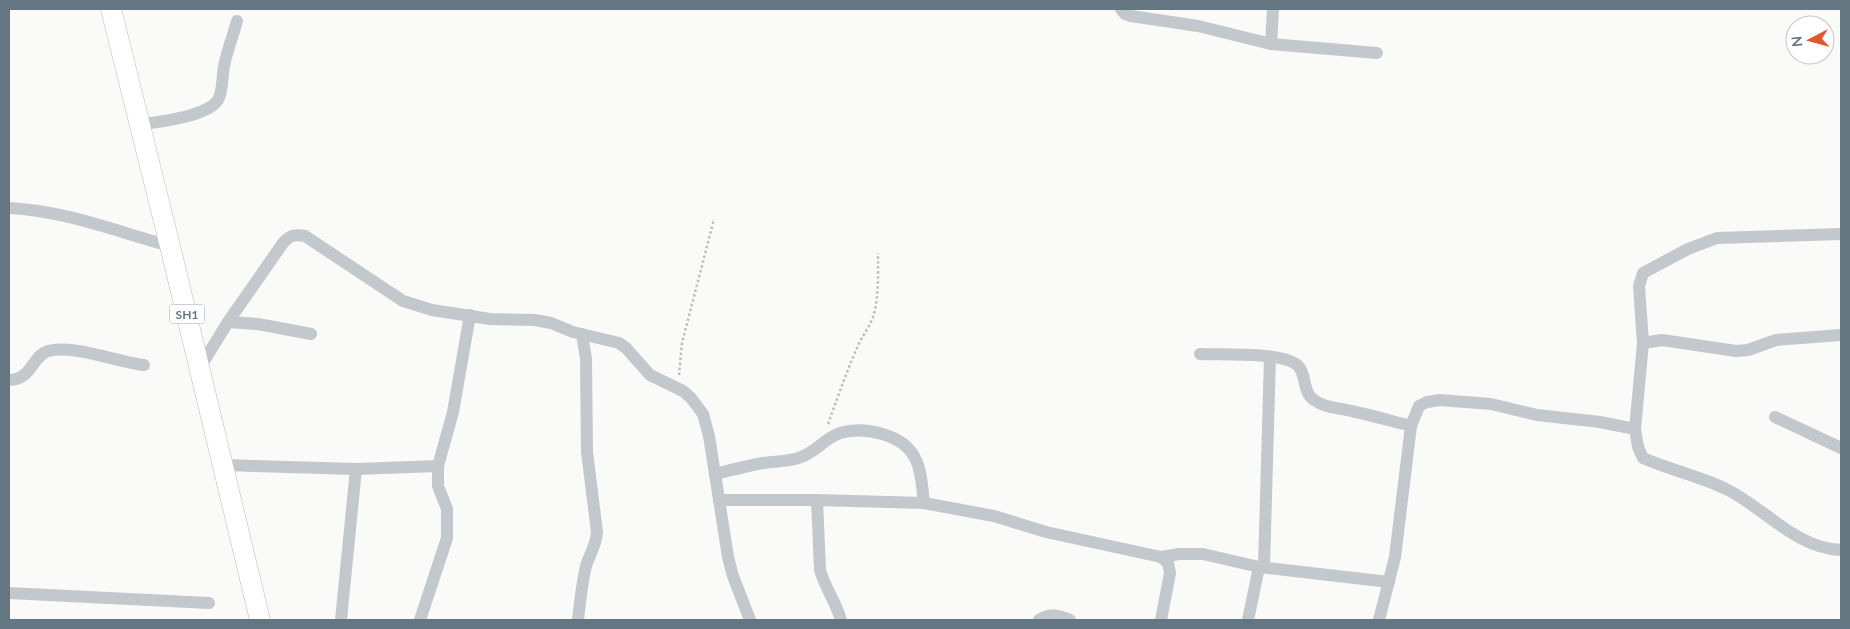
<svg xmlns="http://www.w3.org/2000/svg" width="1850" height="629" font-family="Lato,sans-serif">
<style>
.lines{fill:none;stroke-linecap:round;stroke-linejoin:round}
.primary-casing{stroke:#b5babe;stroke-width:21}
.path{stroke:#bbbfc2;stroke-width:2.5;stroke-dasharray:2.5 2.5;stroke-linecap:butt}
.minor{stroke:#c3c8cc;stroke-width:12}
.primary{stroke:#fff;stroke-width:20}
.labels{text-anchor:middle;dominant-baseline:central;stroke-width:5;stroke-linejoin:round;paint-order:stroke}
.shield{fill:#fff;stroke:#939fa8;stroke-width:1}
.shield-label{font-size:12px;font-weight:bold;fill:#657683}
</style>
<rect width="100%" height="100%" fill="#fafaf8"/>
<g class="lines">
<defs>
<path id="primary" d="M 111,9 L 170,246 L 260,620"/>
</defs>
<use href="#primary" class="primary-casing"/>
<g class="path">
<path d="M 679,375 L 682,343 L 714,219"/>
<path d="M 828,424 C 837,399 846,373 857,348 C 862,336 870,327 874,314 C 879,294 878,273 878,253"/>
</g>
<g class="minor">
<path d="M 1121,9 L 1125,14 L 1131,16 L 1198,26 L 1271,44 L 1377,53"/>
<path d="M 1271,44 L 1273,9"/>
<path d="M 141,125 C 159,121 207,117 218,100 C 223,92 222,76 224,66 C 227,51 233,36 237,21"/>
<path d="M 9,208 C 66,211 115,231 170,246"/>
<path d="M 1841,234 L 1717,238 L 1688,249 L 1643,273 L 1639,286 L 1643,343 L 1635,429 L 1638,447 L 1643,458 C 1670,470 1700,476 1726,489 C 1765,508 1795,548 1841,550"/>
<path d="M 228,322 L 258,324 L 311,334"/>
<path d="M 1643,343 L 1662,340 L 1736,351 L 1748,350 L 1776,340 L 1841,335"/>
<path d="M 1200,354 C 1221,355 1280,352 1296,364 C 1308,373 1301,391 1314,400 C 1325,408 1339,408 1351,411 C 1371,415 1391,421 1411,426"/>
<path d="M 199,369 L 228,322 L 283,243 C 290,235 295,234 305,236 L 403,301 L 432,310 L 490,319 L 535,320 L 551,323 L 573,332 L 619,343 L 626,348 L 650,375 L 683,391 L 691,398 L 703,414 L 709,436 L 728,557 L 733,576 L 750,620"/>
<path d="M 9,380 C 32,380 32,356 48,351 C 72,344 117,362 144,365"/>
<path d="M 1775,417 L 1841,448"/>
<path d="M 223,465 L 356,469 L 438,466"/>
<path d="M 715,474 C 731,470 747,466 763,463 C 776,461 789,462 801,457 C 816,452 825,438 840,433 C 864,426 903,434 915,458 C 922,471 922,488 924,503"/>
<path d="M 719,500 L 817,500 L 924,503 L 994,516 L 1046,532 L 1161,557 L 1168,563 L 1170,573 L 1161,620"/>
<path d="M 817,500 L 820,570 C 825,588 836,602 841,620"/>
<path d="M 1161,557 L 1179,554 L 1203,554 L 1259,567 L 1389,582"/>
<path d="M 1264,567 L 1270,357"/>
<path d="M 9,593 L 209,603"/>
<path d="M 341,620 L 356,469"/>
<path d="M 420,620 L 447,538 L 447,509 L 438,486 L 438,466 L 453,412 L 470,315"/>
<path d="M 578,620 C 580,602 582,583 586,566 C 590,553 596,546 597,532 L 587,452 L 586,359 L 582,334"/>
<path d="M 1039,620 C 1049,613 1059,615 1070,620"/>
<path d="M 1248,620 L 1259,567"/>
<path d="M 1379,620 L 1395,557 L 1411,426 L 1419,406 L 1427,402 L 1440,400 L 1491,404 L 1537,415 L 1600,422 L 1635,429"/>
</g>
<use href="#primary" class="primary"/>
</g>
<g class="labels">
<rect class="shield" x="169.5" y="304.5" width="35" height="19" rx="4"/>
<g class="shield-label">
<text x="187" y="314">SH1</text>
</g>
</g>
<rect width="1850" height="629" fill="none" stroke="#657683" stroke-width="20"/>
<g transform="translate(1810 40) rotate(264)"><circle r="24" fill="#ffffff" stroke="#c1c8cd"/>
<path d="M0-4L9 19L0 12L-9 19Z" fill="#e4572e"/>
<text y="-8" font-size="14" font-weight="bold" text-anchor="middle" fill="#657683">N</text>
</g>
</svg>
